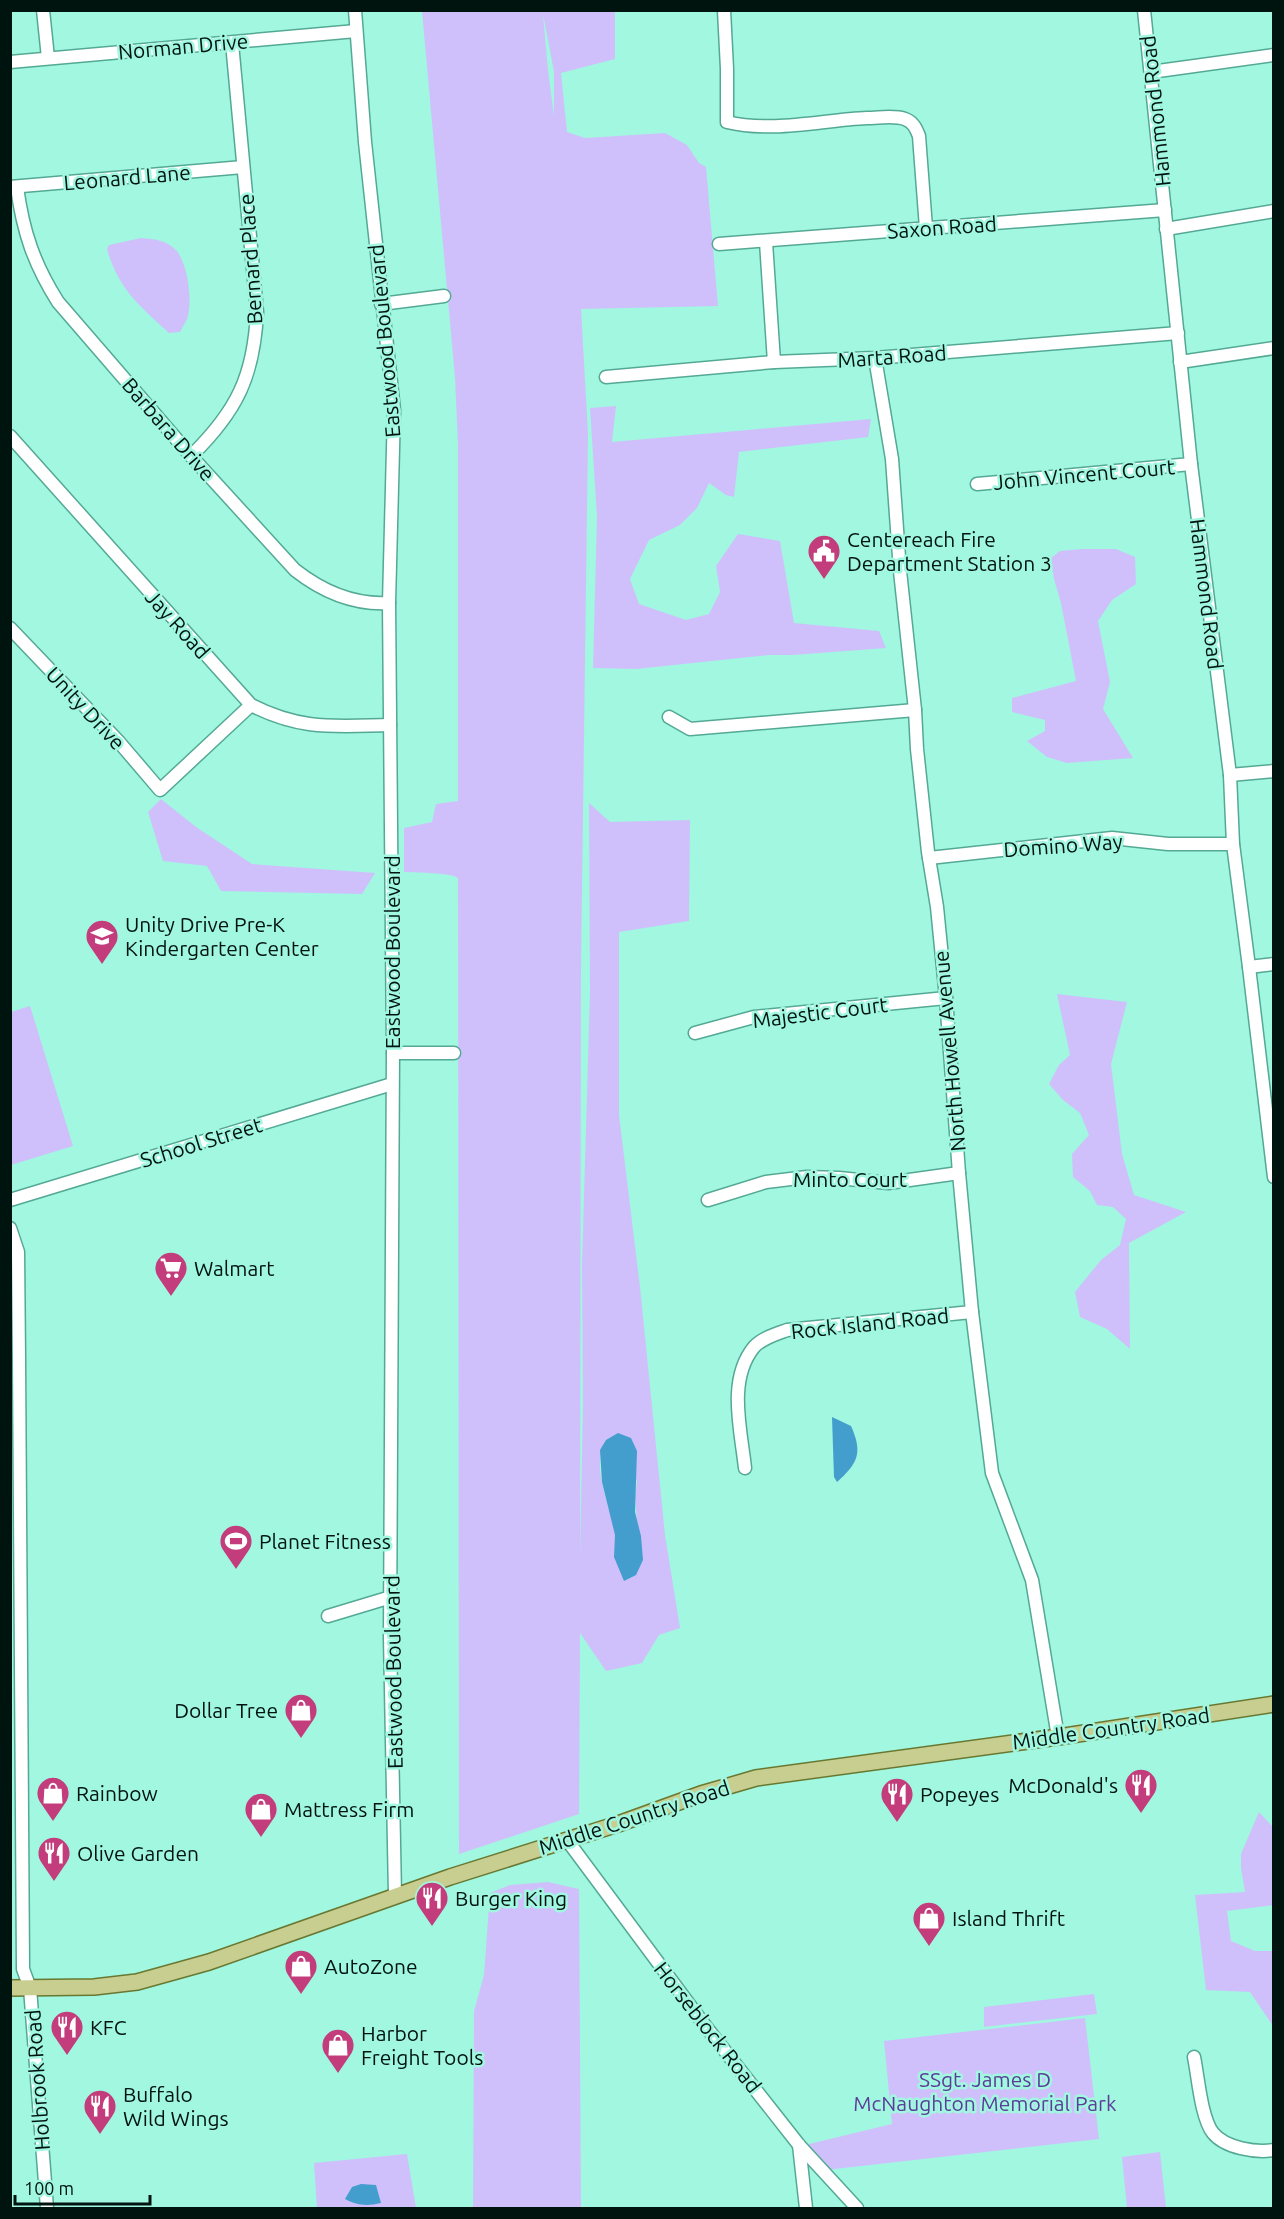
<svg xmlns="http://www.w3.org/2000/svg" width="1284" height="2219" font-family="Ubuntu,sans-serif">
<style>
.green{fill:#cfc0fc;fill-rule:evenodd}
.water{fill:#439dcd}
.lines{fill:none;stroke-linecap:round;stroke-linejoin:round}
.minor-casing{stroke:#54a995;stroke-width:15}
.major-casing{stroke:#697831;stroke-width:18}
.minor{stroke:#fff;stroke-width:12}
.major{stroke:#c7ce8f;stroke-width:15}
.labels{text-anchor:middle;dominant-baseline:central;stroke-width:5;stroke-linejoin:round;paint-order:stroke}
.street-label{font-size:21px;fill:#00140f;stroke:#a1f7e0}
.poi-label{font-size:21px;fill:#00140f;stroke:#a1f7e0;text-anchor:start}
.park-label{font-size:21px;fill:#5c3e98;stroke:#a1f7e0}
</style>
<rect width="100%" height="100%" fill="#a1f7e0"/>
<g class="green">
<path d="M 422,11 L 615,11 L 615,59 L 561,73 L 567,132 L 585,138 L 665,133 L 687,145 L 699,163 L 706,167 L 718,306 L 581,309 L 588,434 L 581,966 L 580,1558 L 583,1403 L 582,1265 L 590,992 L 589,803 L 610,822 L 690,820 L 689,921 L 619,932 L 619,1115 L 640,1287 L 665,1535 L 680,1628 L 659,1635 L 642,1663 L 606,1671 L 580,1633 L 579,1814 L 459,1854 L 458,878 C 449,872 419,873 404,872 L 404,828 L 432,822 L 436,804 L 458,801 L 458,445 L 455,378 ZM 543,14 L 554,72 L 554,116 L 548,70 ZM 606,1440 L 637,1481 L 635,1497 L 637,1522 L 614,1557 C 615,1549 616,1540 615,1533 C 610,1504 590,1467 606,1440 Z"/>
<path d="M 141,238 C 154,239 166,240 176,250 C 188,264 193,302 187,319 C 185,323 182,328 180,332 L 169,333 C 140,306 118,289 107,249 L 109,245 Z"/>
<path d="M 616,406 L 612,442 L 871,419 L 868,437 L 739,452 L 734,497 L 726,495 L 709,483 L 697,508 L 680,525 L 649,540 L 630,579 L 639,604 L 686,620 L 709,614 L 720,592 L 716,566 L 738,534 L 780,541 L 794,623 L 879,631 L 886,648 L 793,655 L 769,655 L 636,669 L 593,668 L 597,517 L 590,408 Z"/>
<path d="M 1082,549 L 1116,549 L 1135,557 L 1136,584 L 1112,600 L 1098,621 L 1110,682 L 1103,709 L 1133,758 L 1067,763 L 1047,757 L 1027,741 L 1045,731 L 1045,720 L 1012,712 L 1012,698 L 1076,681 L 1061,603 L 1054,579 L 1051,558 L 1060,551 Z"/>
<path d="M 161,799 L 196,827 L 252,864 L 375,873 L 362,894 L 221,891 L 207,866 L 163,861 L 148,812 Z"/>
<path d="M 1057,994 L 1127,1002 L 1111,1064 L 1122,1154 L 1134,1195 L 1186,1212 L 1129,1243 L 1130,1349 L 1107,1329 L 1080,1317 L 1075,1292 L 1101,1260 L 1120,1245 L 1126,1219 L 1113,1207 L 1097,1205 L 1090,1191 L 1073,1177 L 1072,1154 L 1089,1135 L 1080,1113 L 1063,1100 L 1049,1084 L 1059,1065 L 1070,1055 Z"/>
<path d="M 30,1006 L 73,1146 L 11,1165 L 11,1012 Z"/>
<path d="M 1259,1812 L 1273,1827 L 1273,1905 L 1227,1911 L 1231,1941 L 1255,1951 L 1273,1951 L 1273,2026 L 1250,1992 L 1206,1990 L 1195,1895 L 1245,1892 L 1241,1868 L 1241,1854 Z"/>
<path d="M 548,1882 L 579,1889 L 581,2208 L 473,2208 L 474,2011 L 484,1975 L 490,1893 L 510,1885 Z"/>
<path d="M 1094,1994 L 1097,2014 L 984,2027 L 984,2007 Z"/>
<path d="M 1085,2018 L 1099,2139 L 826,2170 L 805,2145 L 892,2124 L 884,2041 Z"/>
<path d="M 1160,2152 L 1166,2208 L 1127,2208 L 1122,2157 Z"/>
<path d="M 407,2154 L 416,2208 L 317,2208 L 314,2163 Z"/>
</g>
<g class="water">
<path d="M 832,1417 L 851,1426 C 863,1453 858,1463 837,1482 L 834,1477 Z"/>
<path d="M 618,1433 L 631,1438 L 637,1451 L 635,1512 L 641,1536 L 643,1560 L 636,1575 L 624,1581 L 614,1557 L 615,1535 L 602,1482 L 600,1450 L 606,1440 Z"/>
<path d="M 361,2184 L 376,2185 L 381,2203 C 368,2206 358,2206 345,2199 L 352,2187 Z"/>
</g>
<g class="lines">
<defs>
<g id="minor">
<path d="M 43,10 L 48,58"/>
<path d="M 355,10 L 365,142 L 394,410 L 389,603 L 393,1050 L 390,1637 L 395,1896"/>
<path d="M 724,10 L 727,69 L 727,122 C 772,133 822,120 867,118 C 879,118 894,115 905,119 C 913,122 916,128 919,136 L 926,228"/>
<path d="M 1144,10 L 1191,464 L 1230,775 L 1233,844 L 1249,967 L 1274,1177"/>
<path d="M 10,62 L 356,31"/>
<path d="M 1151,72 L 1274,55"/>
<path d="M 10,187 L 243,167"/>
<path d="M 17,187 C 23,232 34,264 58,302 L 191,456 L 295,570 C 323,592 354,605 389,603"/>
<path d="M 1166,229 L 1274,211"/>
<path d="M 766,242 L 774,362"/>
<path d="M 719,244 L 1165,210"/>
<path d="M 381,304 L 444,296"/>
<path d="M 875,358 L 892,459 L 900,571 L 915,710 L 917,749 L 928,852 L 937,907 L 946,998 L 959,1173 L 972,1312 L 992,1473 L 1032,1580 L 1058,1737"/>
<path d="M 1180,362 L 1274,348"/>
<path d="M 606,377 L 774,362 L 875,358 L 1178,333"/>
<path d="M 10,436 L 251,705 C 302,731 335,726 390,725"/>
<path d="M 191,456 C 237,411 254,376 257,312 L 232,43"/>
<path d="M 977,484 L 1191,464"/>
<path d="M 10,628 L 119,742 L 160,790 L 251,705"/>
<path d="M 669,717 L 690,729 L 915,710"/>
<path d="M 1230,775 L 1274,771"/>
<path d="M 929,858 L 1112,838 L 1168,844 L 1233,844"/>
<path d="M 1249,967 L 1274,964"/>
<path d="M 695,1033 L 754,1017 L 946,998"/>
<path d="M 393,1053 L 454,1053"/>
<path d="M 10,1200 L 392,1084"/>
<path d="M 708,1200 L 766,1182 L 807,1177 L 839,1178 L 888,1183 L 959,1173"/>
<path d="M 10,1228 L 18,1252 L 19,1359 L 23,1969 L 30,1988 L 47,2208"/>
<path d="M 745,1468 C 741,1430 727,1380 754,1347 C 762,1338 776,1334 787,1330 L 972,1312"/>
<path d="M 328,1616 L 391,1597"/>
<path d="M 567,1840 L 703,2023 L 799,2145 L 857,2208"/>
<path d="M 1194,2057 C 1198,2076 1201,2118 1213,2133 C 1225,2148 1256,2153 1274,2150"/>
<path d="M 799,2145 L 806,2208"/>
</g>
<path id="major" d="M 10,1988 L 94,1987 L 137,1982 L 209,1962 L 450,1877 L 618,1824 L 701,1794 L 756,1778 L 1058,1737 L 1274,1704"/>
</defs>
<use href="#minor" class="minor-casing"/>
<use href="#major" class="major-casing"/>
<use href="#minor" class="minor"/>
<use href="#major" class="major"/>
</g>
<defs>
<symbol id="civic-pin" viewBox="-11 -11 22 30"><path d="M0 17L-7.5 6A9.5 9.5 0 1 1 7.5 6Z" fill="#c33c7b" stroke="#a1f7e0"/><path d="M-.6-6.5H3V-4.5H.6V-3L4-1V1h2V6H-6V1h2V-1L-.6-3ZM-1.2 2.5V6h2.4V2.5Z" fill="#fff"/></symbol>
<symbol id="school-pin" viewBox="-11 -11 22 30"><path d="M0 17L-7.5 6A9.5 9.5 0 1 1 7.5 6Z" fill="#c33c7b" stroke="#a1f7e0"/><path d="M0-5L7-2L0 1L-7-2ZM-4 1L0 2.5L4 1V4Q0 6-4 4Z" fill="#fff"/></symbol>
<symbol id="supermarket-pin" viewBox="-11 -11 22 30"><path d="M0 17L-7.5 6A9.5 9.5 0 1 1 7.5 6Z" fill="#c33c7b" stroke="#a1f7e0"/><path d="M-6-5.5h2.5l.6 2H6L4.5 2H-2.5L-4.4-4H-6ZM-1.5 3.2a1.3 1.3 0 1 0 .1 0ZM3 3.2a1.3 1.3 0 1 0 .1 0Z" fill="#fff"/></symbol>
<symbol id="stadium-pin" viewBox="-11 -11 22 30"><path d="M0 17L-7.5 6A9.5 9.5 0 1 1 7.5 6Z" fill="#c33c7b" stroke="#a1f7e0"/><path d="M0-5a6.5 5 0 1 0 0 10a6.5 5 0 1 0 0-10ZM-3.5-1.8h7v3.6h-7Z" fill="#fff"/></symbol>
<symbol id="shop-pin" viewBox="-11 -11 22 30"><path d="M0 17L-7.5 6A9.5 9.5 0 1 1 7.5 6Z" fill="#c33c7b" stroke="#a1f7e0"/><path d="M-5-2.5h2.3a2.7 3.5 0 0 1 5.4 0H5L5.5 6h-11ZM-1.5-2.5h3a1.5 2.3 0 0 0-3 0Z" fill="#fff"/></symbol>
<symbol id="restaurant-pin" viewBox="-11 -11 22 30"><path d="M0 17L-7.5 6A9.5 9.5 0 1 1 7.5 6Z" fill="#c33c7b" stroke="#a1f7e0"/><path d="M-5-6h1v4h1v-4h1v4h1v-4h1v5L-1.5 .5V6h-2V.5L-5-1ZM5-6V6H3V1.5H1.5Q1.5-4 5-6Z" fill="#fff"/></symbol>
</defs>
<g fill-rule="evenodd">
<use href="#civic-pin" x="805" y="532" width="38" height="52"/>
<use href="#school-pin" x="83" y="917" width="38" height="52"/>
<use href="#supermarket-pin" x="152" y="1249" width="38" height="52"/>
<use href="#stadium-pin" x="217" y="1522" width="38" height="52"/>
<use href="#shop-pin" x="282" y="1691" width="38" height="52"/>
<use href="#restaurant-pin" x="1122" y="1766" width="38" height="52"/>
<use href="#shop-pin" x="34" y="1774" width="38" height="52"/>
<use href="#restaurant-pin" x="878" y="1775" width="38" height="52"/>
<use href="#shop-pin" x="242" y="1790" width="38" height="52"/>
<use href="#restaurant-pin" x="35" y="1834" width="38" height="52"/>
<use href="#restaurant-pin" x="413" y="1879" width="38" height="52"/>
<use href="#shop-pin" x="910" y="1899" width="38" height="52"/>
<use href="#shop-pin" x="282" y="1947" width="38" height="52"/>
<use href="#restaurant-pin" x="48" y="2008" width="38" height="52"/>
<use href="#shop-pin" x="319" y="2026" width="38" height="52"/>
<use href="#restaurant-pin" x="81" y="2087" width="38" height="52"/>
</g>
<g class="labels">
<g class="street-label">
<text transform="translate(183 46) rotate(-5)">Norman Drive</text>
<text transform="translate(1155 111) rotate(-96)">Hammond Road</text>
<text transform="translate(127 177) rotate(-5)">Leonard Lane</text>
<text transform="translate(942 227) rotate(-4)">Saxon Road</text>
<text transform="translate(250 259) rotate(-94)">Bernard Place</text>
<text transform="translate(384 341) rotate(-95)">Eastwood Boulevard</text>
<text transform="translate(892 356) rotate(-4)">Marta Road</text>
<text transform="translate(169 429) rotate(49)">Barbara Drive</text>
<text transform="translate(1084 474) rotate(-5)">John Vincent Court</text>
<text transform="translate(1207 594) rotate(83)">Hammond Road</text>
<text transform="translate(178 624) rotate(48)">Jay Road</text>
<text transform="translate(86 708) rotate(47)">Unity Drive</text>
<text transform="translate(1063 845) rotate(-4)">Domino Way</text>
<text transform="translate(392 952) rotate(-90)">Eastwood Boulevard</text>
<text transform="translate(820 1012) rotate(-7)">Majestic Court</text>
<text transform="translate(949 1051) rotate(-95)">North Howell Avenue</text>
<text transform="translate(201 1142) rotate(-17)">School Street</text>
<text x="850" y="1179">Minto Court</text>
<text transform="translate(870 1323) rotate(-6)">Rock Island Road</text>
<text transform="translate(393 1672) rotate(-91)">Eastwood Boulevard</text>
<text transform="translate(1111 1728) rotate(-8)">Middle Country Road</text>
<text transform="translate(634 1817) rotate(-18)">Middle Country Road</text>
<text transform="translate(708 2027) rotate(52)">Horseblock Road</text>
<text transform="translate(37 2080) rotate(-94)">Holbrook Road</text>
</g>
<g class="poi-label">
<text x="847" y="539">Centereach Fire<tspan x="847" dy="24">Department Station 3</tspan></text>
<text x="125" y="924">Unity Drive Pre-K<tspan x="125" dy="24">Kindergarten Center</tspan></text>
<text x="194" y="1268">Walmart</text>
<text x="259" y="1541">Planet Fitness</text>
<text x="278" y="1710" text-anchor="end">Dollar Tree</text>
<text x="1118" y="1785" text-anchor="end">McDonald's</text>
<text x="76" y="1793">Rainbow</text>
<text x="920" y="1794">Popeyes</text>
<text x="284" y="1809">Mattress Firm</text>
<text x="77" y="1853">Olive Garden</text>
<text x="455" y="1898">Burger King</text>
<text x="952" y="1918">Island Thrift</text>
<text x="324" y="1966">AutoZone</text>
<text x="90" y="2027">KFC</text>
<text x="361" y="2033">Harbor<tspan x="361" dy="24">Freight Tools</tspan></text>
<text x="123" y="2094">Buffalo<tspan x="123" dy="24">Wild Wings</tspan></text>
</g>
<g class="park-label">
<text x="985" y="2079">SSgt. James D<tspan x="985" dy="24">McNaughton Memorial Park</tspan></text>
</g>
</g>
<rect width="1284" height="2219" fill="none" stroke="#00140f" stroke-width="24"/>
<path d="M15 2195v9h135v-9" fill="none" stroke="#00140f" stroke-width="3"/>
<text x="24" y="2195" font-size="18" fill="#00140f" stroke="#a1f7e0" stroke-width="4.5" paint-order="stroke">100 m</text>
</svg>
